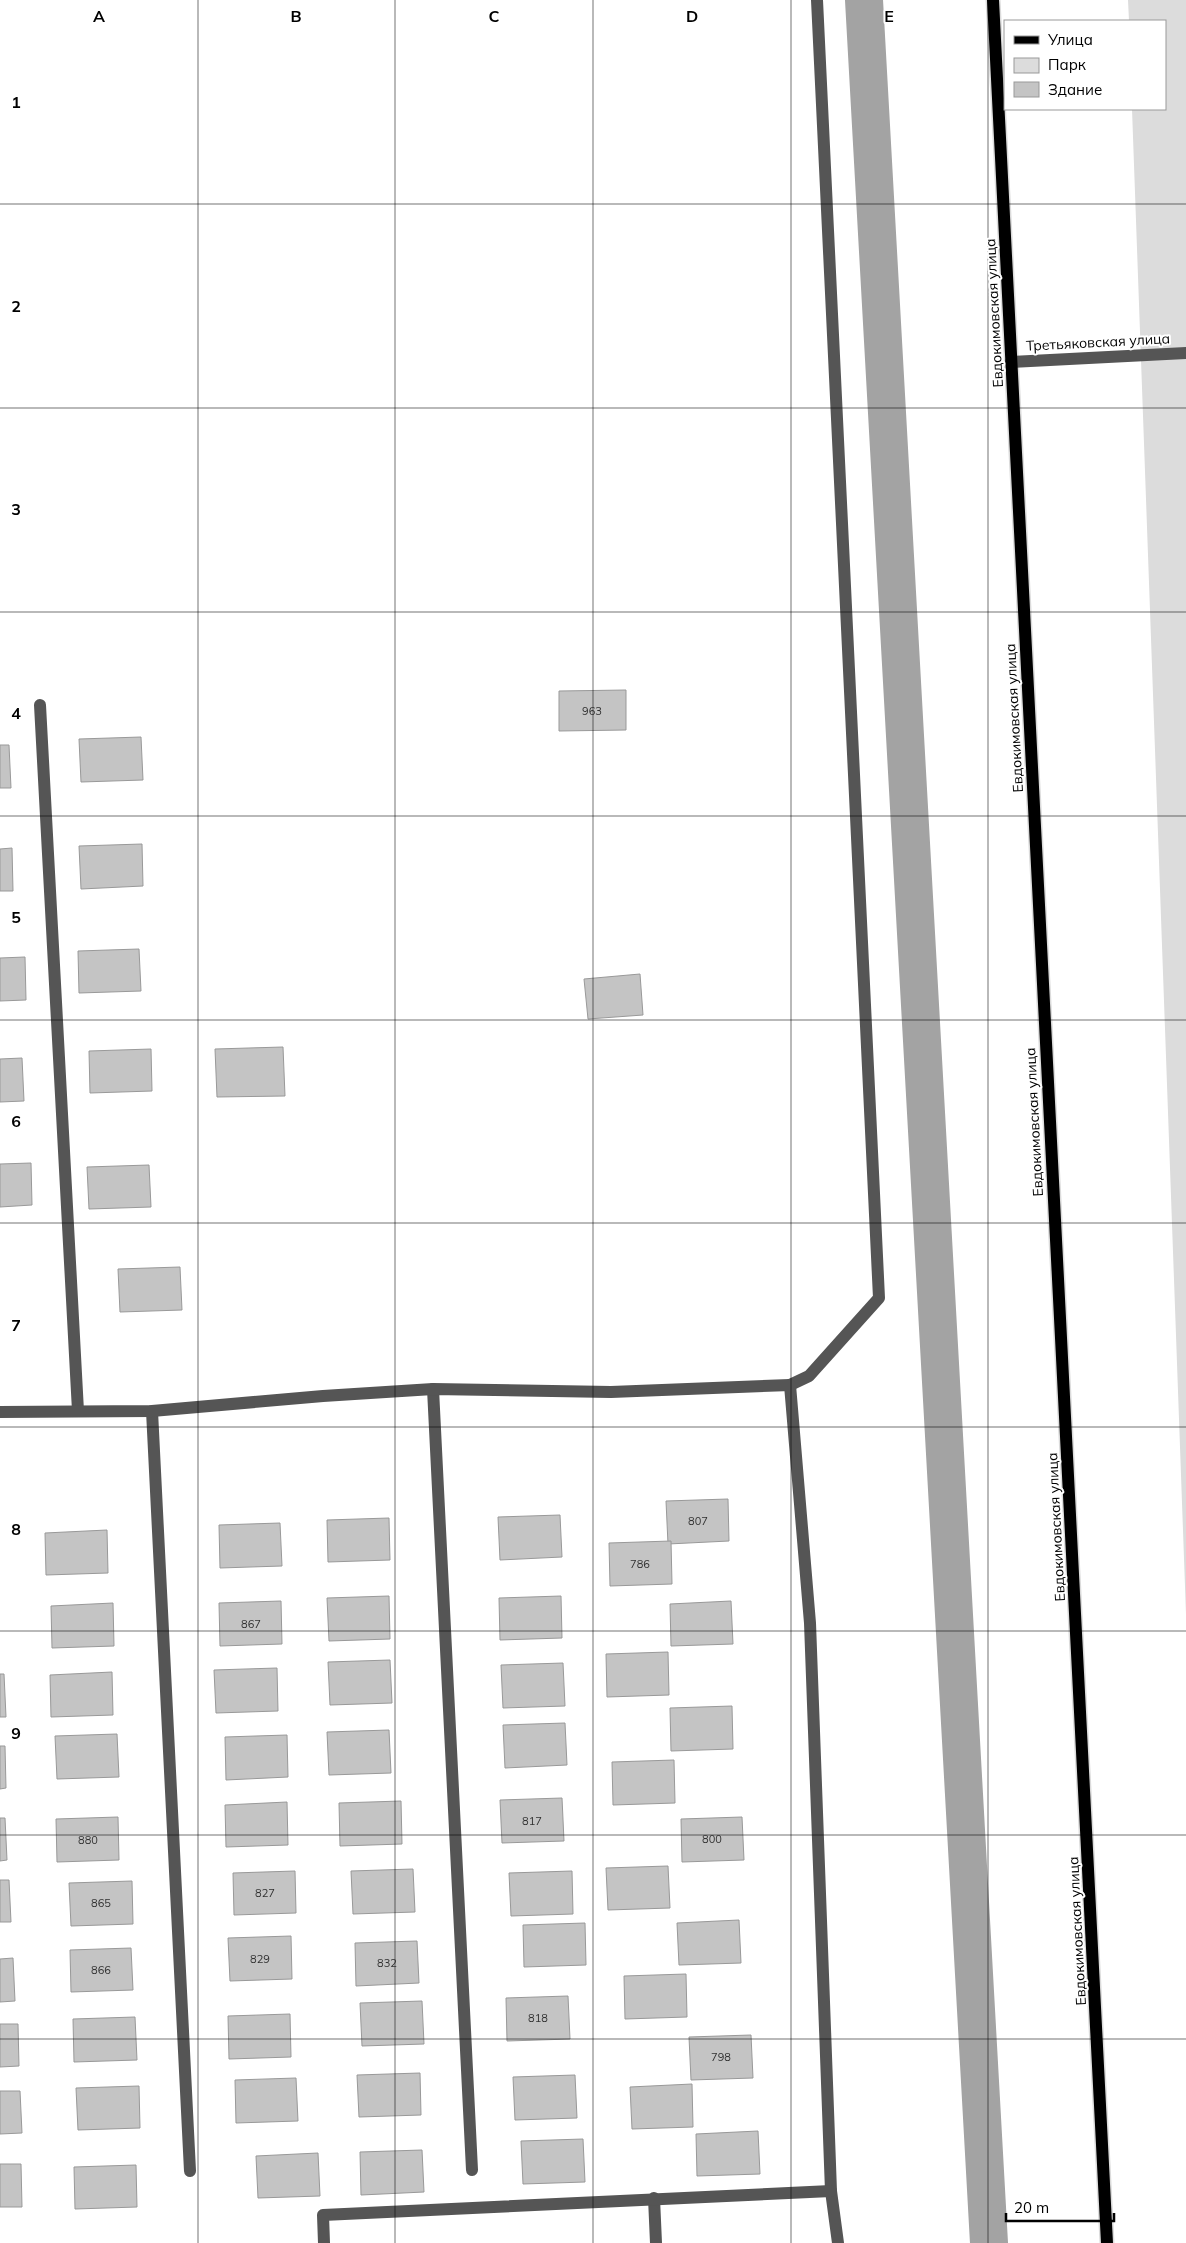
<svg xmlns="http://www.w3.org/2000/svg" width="1186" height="2243" font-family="Mulish,sans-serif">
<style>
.green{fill:#dcdcdc}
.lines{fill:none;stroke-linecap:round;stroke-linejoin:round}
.canal{stroke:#a3a3a3;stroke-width:38}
.building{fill:#c4c4c4;stroke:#999}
.major-casing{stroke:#dbdbdb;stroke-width:15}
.minor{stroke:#555;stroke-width:12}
.major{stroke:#000;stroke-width:12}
.grid{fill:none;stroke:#000;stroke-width:1;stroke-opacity:0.55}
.labels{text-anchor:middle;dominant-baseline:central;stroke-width:4;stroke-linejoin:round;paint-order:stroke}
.number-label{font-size:11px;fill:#313131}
.street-label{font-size:14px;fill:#000;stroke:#fff}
.grid-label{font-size:16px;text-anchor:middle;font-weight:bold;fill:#000;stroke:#fff;stroke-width:4;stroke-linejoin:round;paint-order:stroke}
</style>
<rect width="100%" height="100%" fill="#fff"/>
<path class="green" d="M 1128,0 L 1186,0 L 1186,1614 L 1132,109 L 1165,109 L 1165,21 L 1129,21 Z"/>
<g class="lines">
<path class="canal" d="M 864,0 L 989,2243"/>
</g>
<g class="building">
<path d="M 626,690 L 626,730 L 559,731 L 559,691 Z"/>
<path d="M 141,737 L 143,780 L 81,782 L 79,739 Z"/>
<path d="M 0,745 L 9,745 L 11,788 L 0,788 Z"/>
<path d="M 142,844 L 143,886 L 81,889 L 79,846 Z"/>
<path d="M 12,848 L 13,891 L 0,891 L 0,849 Z"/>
<path d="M 139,949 L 141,991 L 79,993 L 78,951 Z"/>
<path d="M 25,957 L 26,1000 L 0,1001 L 0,958 Z"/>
<path d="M 640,974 L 643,1015 L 588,1019 L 584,979 Z"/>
<path d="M 283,1047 L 285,1096 L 217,1097 L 215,1049 Z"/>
<path d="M 151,1049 L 152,1091 L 90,1093 L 89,1051 Z"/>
<path d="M 22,1058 L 24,1101 L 0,1102 L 0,1059 Z"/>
<path d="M 31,1163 L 32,1205 L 0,1207 L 0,1164 Z"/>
<path d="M 149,1165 L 151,1207 L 89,1209 L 87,1167 Z"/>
<path d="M 180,1267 L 182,1310 L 120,1312 L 118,1269 Z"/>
<path d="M 728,1499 L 729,1541 L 668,1544 L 666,1501 Z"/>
<path d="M 560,1515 L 562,1557 L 500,1560 L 498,1517 Z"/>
<path d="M 389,1518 L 390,1560 L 328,1562 L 327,1520 Z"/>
<path d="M 280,1523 L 282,1566 L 220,1568 L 219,1525 Z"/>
<path d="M 107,1530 L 108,1573 L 46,1575 L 45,1533 Z"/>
<path d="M 671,1541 L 672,1584 L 610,1586 L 609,1543 Z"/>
<path d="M 389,1596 L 390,1639 L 329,1641 L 327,1598 Z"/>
<path d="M 561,1596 L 562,1638 L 500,1640 L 499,1598 Z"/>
<path d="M 281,1601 L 282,1644 L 220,1646 L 219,1603 Z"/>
<path d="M 731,1601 L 733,1644 L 671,1646 L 670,1604 Z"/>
<path d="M 113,1603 L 114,1646 L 52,1648 L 51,1606 Z"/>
<path d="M 668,1652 L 669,1695 L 607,1697 L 606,1654 Z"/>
<path d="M 390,1660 L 392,1703 L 330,1705 L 328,1662 Z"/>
<path d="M 563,1663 L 565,1706 L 503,1708 L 501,1665 Z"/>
<path d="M 277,1668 L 278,1711 L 216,1713 L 214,1670 Z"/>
<path d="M 112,1672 L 113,1715 L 51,1717 L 50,1675 Z"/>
<path d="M 0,1674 L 4,1674 L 6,1717 L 0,1717 Z"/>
<path d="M 732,1706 L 733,1749 L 671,1751 L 670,1708 Z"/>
<path d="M 565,1723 L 567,1765 L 505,1768 L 503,1725 Z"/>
<path d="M 389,1730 L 391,1773 L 329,1775 L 327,1732 Z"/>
<path d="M 117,1734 L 119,1777 L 57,1779 L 55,1736 Z"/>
<path d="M 287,1735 L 288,1777 L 226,1780 L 225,1737 Z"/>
<path d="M 0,1746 L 5,1746 L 6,1788 L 0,1789 Z"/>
<path d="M 674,1760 L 675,1803 L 613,1805 L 612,1762 Z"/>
<path d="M 562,1798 L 564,1841 L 502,1843 L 500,1800 Z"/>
<path d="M 401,1801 L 402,1844 L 340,1846 L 339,1803 Z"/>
<path d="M 287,1802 L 288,1845 L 226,1847 L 225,1805 Z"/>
<path d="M 118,1817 L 119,1860 L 57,1862 L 56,1819 Z"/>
<path d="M 742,1817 L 744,1860 L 682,1862 L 681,1819 Z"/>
<path d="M 0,1818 L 5,1818 L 7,1860 L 0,1861 Z"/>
<path d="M 668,1866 L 670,1908 L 608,1910 L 606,1868 Z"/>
<path d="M 413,1869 L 415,1912 L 353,1914 L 351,1871 Z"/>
<path d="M 295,1871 L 296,1913 L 234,1915 L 233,1873 Z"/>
<path d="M 572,1871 L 573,1914 L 511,1916 L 509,1873 Z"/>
<path d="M 0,1880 L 9,1880 L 11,1922 L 0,1922 Z"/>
<path d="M 132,1881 L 133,1924 L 71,1926 L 69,1883 Z"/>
<path d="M 739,1920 L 741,1963 L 679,1965 L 677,1923 Z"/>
<path d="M 585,1923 L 586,1965 L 524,1967 L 523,1925 Z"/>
<path d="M 291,1936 L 292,1979 L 230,1981 L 228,1938 Z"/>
<path d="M 417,1941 L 419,1983 L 356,1986 L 355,1943 Z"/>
<path d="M 131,1948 L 133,1990 L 71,1992 L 70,1950 Z"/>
<path d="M 13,1958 L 15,2001 L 0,2002 L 0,1959 Z"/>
<path d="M 686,1974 L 687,2017 L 625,2019 L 624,1976 Z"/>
<path d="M 568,1996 L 570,2039 L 507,2041 L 506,1998 Z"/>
<path d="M 422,2001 L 424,2044 L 362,2046 L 360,2003 Z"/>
<path d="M 290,2014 L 291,2057 L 229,2059 L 228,2016 Z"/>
<path d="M 135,2017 L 137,2060 L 74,2062 L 73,2019 Z"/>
<path d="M 0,2024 L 18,2024 L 19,2066 L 0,2067 Z"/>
<path d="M 751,2035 L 753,2078 L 691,2080 L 689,2037 Z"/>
<path d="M 420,2073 L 421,2115 L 359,2117 L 357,2075 Z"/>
<path d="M 575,2075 L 577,2118 L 515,2120 L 513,2077 Z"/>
<path d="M 296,2078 L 298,2121 L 236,2123 L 235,2080 Z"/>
<path d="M 692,2084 L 693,2127 L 632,2129 L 630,2087 Z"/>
<path d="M 139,2086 L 140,2128 L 78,2130 L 76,2088 Z"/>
<path d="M 0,2091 L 20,2091 L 22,2133 L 0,2134 Z"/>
<path d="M 758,2131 L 760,2174 L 697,2176 L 696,2134 Z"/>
<path d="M 583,2139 L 585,2182 L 523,2184 L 521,2141 Z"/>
<path d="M 422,2150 L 424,2192 L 361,2195 L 360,2152 Z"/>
<path d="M 318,2153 L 320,2196 L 258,2198 L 256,2156 Z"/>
<path d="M 0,2164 L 21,2164 L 22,2207 L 0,2207 Z"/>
<path d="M 136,2165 L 137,2207 L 75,2209 L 74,2167 Z"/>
</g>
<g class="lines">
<defs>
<path id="major" d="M 993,0 L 1107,2243"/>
</defs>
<use href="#major" class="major-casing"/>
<g class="minor">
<path d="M 1011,362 L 1186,353"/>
<path d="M 40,705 L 78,1411"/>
<path d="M 790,1385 L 809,1376 L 879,1298 L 817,0"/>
<path d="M 433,1389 L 472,2170"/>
<path d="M 152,1411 L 190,2171"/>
<path d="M 0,1412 L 152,1411 L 323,1396 L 433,1389 L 611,1392 L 790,1385 L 810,1623 L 831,2191 L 838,2243"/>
<path d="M 654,2198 L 656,2243"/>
<path d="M 324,2243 L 323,2215 L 831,2191"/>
</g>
<use href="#major" class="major"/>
</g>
<path class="grid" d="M 198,0 L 198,2243M 395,0 L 395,2243M 593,0 L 593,2243M 791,0 L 791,2243M 988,0 L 988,2243M 0,204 L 1186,204M 0,408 L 1186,408M 0,612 L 1186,612M 0,816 L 1186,816M 0,1020 L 1186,1020M 0,1223 L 1186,1223M 0,1427 L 1186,1427M 0,1631 L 1186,1631M 0,1835 L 1186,1835M 0,2039 L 1186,2039"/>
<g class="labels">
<g class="number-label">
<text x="592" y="711">963</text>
<text x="698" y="1521">807</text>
<text x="640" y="1564">786</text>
<text x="251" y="1624">867</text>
<text x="532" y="1821">817</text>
<text x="712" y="1839">800</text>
<text x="88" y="1840">880</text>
<text x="265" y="1893">827</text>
<text x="101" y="1903">865</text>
<text x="260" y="1959">829</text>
<text x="387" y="1963">832</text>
<text x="101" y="1970">866</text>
<text x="538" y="2018">818</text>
<text x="721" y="2057">798</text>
</g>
<g class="street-label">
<text transform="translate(994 313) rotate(-93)">Евдокимовская улица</text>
<text transform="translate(1098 342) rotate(-3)">Третьяковская улица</text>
<text transform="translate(1014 718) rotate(-93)">Евдокимовская улица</text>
<text transform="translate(1034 1122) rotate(-93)">Евдокимовская улица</text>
<text transform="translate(1056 1527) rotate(-93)">Евдокимовская улица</text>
<text transform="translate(1077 1931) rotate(-93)">Евдокимовская улица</text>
</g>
</g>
<g class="grid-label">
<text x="99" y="22">A</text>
<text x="296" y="22">B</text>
<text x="494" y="22">C</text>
<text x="692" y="22">D</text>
<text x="889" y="22">E</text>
<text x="16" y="108">1</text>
<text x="16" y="312">2</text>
<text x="16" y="515">3</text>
<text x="16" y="719">4</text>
<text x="16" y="923">5</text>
<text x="16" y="1127">6</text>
<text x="16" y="1331">7</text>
<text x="16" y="1535">8</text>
<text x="16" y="1739">9</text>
</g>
<rect x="1004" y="20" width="162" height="90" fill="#ffffff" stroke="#999999"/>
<rect x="1014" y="36" width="25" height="8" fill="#000000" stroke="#999999"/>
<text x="1048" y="45" font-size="15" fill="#000000">Улица</text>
<rect x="1014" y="58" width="25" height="15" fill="#dcdcdc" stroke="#999999"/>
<text x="1048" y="70" font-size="15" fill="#000000">Парк</text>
<rect x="1014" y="82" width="25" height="15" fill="#c4c4c4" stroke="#999999"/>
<text x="1048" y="95" font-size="15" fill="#000000">Здание</text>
<path d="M1006 2213v8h108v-8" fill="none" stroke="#000000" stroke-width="2.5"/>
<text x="1014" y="2213" font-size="15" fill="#000000" stroke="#ffffff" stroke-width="4" paint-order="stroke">20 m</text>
</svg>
